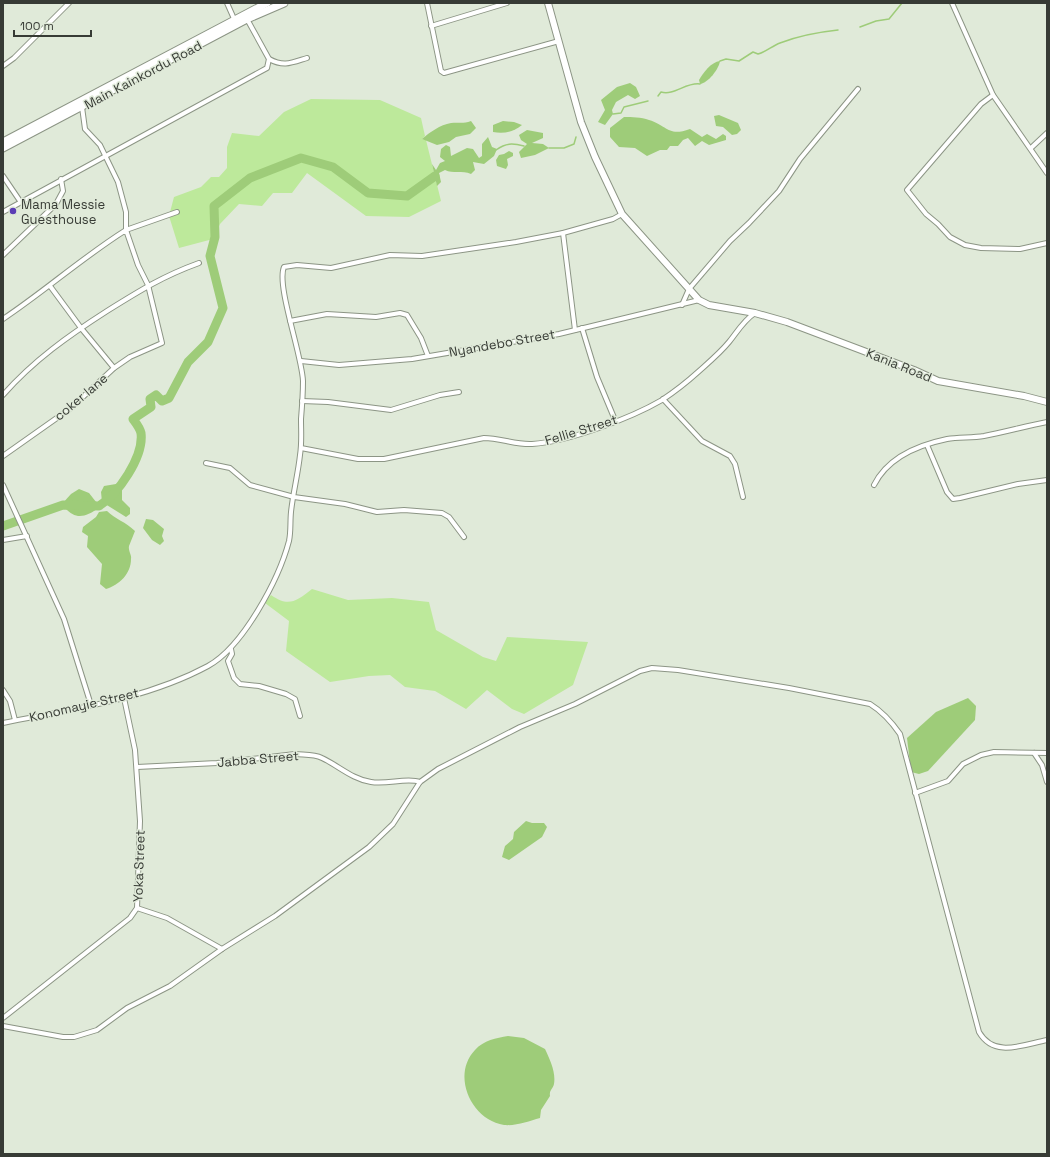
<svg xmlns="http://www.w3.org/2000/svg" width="1050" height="1157" font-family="'Space Grotesk',sans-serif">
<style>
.green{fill:#bde99b}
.water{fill:#9ecc79}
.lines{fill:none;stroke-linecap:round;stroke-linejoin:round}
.stream{stroke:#9ecc79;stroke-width:1.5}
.river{stroke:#9ecc79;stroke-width:9}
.street-casing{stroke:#8c9585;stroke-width:6}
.secondary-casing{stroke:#8c9585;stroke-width:8}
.primary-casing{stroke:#8c9585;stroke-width:9}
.street{stroke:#fff;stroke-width:4}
.secondary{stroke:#fff;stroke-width:6}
.primary{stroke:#fff;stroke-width:7}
.poi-dot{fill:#5b3db5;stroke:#e0ead9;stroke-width:1.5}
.labels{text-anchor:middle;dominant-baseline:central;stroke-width:3;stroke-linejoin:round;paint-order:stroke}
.street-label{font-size:13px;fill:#373b35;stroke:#e0ead9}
.poi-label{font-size:13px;fill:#373b35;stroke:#e0ead9;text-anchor:start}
</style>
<rect width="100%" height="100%" fill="#e0ead9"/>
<g class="green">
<path d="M 311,99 L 380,100 L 421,118 L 425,136 L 422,139 L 426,140 L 441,201 L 409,217 L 366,216 L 307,173 L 292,193 L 273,193 L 262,206 L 239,204 L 220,224 L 213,239 L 179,248 L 169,216 L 174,197 L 201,187 L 211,177 L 219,177 L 227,168 L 227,147 L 232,133 L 259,136 L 284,112 Z"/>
<path d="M 312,589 L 348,600 L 392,598 L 429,602 L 436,630 L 483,657 L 496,661 L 507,637 L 588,642 L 573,685 L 524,714 L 512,709 L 487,690 L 466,709 L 435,691 L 405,687 L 390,675 L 369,676 L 330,682 L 286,651 L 289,621 L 265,603 L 271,595 C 288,607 296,602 312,589 Z"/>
</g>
<g class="water">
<path d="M 720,61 C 719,69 708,83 700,84 L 699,80 C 703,73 711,62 720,61 Z"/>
<path d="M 630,83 L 636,87 L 640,96 L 635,99 L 628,95 L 616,102 L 612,110 L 613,114 L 605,125 L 598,122 L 605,110 L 601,100 L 617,87 Z"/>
<path d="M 719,115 L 738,123 L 741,130 L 737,134 L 732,135 L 723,127 L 716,126 L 714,116 Z"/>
<path d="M 624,117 C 632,117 641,117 649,120 C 668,126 668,137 690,129 L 702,137 L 707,134 L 716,139 L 723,134 L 726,136 L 726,140 L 709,145 L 702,141 L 695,146 L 688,138 L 683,140 L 678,146 L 670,146 L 667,150 L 660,150 L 647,156 L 635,148 L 619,147 L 610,137 L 610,128 Z"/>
<path d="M 471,121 L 476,128 L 470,134 L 456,137 L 449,142 L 437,145 L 422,139 C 430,132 440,125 451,123 C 459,122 463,124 471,121 Z"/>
<path d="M 503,121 L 514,122 L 522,125 C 513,132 504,134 493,132 L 493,125 Z"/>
<path d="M 527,130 L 543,133 L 543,138 L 532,143 L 543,144 L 549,148 L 535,155 L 521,158 L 519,152 L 527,144 L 521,140 L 519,135 Z"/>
<path d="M 488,137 L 492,147 L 497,149 L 494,156 L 484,164 L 473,162 L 475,170 L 471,174 C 462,170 453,174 445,170 L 439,173 L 441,182 L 437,186 L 432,164 L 436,170 L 440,163 L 445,161 L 440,157 L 441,149 L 446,145 L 450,147 L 451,156 L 467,148 L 473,149 L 479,158 L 482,156 L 482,144 Z"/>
<path d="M 509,151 L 513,153 L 513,156 L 507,159 L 508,165 L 506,169 L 497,166 L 496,160 L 499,155 L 504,154 Z"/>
<path d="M 122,483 L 122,500 L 130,508 L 130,514 L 126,517 L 102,502 L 101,492 L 104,486 Z"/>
<path d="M 79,489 L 89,493 L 100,507 C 85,518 74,521 62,504 L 71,494 Z"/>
<path d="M 107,511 C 115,519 126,522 135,531 C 133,536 131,541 129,546 C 128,551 132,555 131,559 C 131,574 119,585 106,589 L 100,584 L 102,564 L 87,547 L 88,536 L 82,532 L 83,527 L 96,517 L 99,512 Z"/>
<path d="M 146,519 L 153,520 L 164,529 L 162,536 L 164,541 L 160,545 L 152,540 L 143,528 Z"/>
<path d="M 968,698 L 976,706 L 975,720 L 928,771 L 919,774 L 911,772 L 907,738 L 936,712 Z"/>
<path d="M 526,821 L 532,823 L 544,823 L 547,827 L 542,837 L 509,860 L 502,857 L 505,846 L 513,839 L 514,832 Z"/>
<path d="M 508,1036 L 524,1038 L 545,1049 C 550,1060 556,1072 554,1084 C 553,1089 549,1090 550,1096 L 541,1110 L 540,1118 C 529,1121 517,1126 504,1125 C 471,1120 451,1075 475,1050 C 484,1040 496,1038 508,1036 Z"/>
</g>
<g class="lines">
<g class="stream">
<path d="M 860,27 L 876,21 L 889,19 L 902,3"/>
<path d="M 720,61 L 726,59 L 739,61 L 753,52 L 758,54 C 766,52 772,46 780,43 C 798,36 819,32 838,30"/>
<path d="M 658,96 L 661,92 C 674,96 686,82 700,84"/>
<path d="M 613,114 L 621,113 L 624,107 L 648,101"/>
<path d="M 549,148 L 564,148 L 574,144 L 576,137"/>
<path d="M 496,150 C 506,143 512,143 524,146"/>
</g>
<path class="river" d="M 3,526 L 63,505 L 99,506 C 118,494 144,457 141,433 C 140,428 136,423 133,419 L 151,407 L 150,399 L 156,395 L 162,401 L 169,398 L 188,362 L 208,342 L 223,308 L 210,256 L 215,237 L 214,206 L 250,178 L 301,158 L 333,167 L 368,193 L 407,196 L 435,176"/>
<defs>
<g id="street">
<path d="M 227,3 L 235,21"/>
<path d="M 427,3 L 441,71 L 444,73 L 559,41"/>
<path d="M 952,3 L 993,95 L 1047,173"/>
<path d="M 431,26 L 507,3"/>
<path d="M 269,59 C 284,67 291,63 307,58"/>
<path d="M 3,66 L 14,58 L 69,3"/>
<path d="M 993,95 L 981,104 L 907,190 L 926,214 L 938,224 L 950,237 L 965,245 L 981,248 L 1020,249 L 1047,243"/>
<path d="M 82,107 L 85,129 L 100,145 L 118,182 L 126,212 L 126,230 L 177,212"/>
<path d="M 1031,148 L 1047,133"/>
<path d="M 3,176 L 20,201"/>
<path d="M 3,212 L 267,68 L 269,59 L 247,19"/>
<path d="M 563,233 L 575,330"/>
<path d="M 3,255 L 56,204 L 63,191 L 61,179"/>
<path d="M 50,286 L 81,328 L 114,368"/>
<path d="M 682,305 L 689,289 L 730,241 L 749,223 L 779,191 L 800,159 L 858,89"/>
<path d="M 3,319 C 45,291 83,257 126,230 L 138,265 L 148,285 L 162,343 L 130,357 L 114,368 L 71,408 L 3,456"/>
<path d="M 290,321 L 327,314 L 376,317 L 400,313 L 407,315 L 421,338 L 428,356"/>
<path d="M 582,328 L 597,377 L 615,420"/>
<path d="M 301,361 L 339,365 L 412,359 L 559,334 L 699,300"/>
<path d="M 3,395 C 34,360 68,336 107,311 C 139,291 163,276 199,263"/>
<path d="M 663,399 L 702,441 L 730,456 L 735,464 L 743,497"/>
<path d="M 302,401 L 328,402 L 391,410 L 440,395 L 459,392"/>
<path d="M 927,445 L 947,492 L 953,499 L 960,498 L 1018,484 L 1047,480"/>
<path d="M 301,448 L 358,459 L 384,459 L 484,438 C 500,438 516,445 532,444 C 568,442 631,418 662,400 C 674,392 687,382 698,372 C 708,363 720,353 729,342 C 737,332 744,320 755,313"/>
<path d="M 206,463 L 230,468 L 250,485 L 294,497 L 345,504 L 377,512 L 404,510 L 442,513 L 449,517 L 464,537"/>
<path d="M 3,485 L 64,619 L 91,705"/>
<path d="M 874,485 C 888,457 918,445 947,439 C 959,437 972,438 984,436 C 1005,432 1026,426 1047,422"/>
<path d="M 3,540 L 27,536"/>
<path d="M 231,649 L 232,654 L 228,661 L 234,678 L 240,684 L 259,686 L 286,694 L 295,699 L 300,716"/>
<path d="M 3,690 L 10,701 L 15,720"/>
<path d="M 3,723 C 72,709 145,700 208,666 C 243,647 279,579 289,541 C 291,532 290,522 291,512 C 293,493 298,474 300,455 C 302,443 301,431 301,419 C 302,407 303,394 303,381 C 302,355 276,285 284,267 L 297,265 L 331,268 L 390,255 L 422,256 L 516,242 L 563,233 L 613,219 L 622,214"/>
<path d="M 1034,753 L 1042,765 L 1047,782"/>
<path d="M 137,767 L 217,763 L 295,754 C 304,755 314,754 322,758 C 339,766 352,779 371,782 C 387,785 407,777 420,782"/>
<path d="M 915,793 L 948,781 L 963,764 L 981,755 L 994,752 L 1047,753"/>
<path d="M 137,908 L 167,918 L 222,949"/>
<path d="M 3,1018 L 130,918 L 137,908 L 140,821 L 135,750 L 124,698"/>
<path d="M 3,1026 L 63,1037 L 74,1037 L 97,1030 L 127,1008 L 170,986 L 222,949 L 275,916 L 369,847 L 393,824 L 420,782 L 438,769 L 520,727 L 575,704 L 640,671 L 652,668 L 678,670 L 789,688 L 870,704 C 883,712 891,721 900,734 L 979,1032 C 994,1058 1022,1045 1047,1040"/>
</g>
<path id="secondary" d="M 548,3 L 581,122 L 595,157 L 622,214 L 699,300 L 709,305 L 755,313 L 787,322 L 914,370 L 938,381 L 1024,396 L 1047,402"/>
<g id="primary">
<path d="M 3,142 L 267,3"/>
<path d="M 3,148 L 247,19 L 284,3"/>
</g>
</defs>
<use href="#street" class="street-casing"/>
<use href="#secondary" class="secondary-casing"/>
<use href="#primary" class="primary-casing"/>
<use href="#street" class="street"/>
<use href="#secondary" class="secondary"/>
<use href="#primary" class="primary"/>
</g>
<circle class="poi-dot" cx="13" cy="211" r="4"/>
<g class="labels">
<g class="street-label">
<text transform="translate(143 75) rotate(-28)">Main Kainkordu Road</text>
<text transform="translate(502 343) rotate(-10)">Nyandebo Street</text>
<text transform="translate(899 365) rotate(22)">Kania Road</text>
<text transform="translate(81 397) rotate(-40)">coker lane</text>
<text transform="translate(581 430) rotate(-17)">Fellie Street</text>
<text transform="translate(84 705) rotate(-13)">Konomayie Street</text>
<text transform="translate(258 759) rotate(-5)">Jabba Street</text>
<text transform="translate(139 866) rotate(-88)">Yoka Street</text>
</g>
<g class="poi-label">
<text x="21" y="204">Mama Messie<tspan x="21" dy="15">Guesthouse</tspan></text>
</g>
</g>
<rect width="1050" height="1157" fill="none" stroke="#373b35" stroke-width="8"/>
<path d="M14 30v6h77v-6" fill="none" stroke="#373b35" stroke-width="2"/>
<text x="20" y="30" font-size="12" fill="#373b35" stroke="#e0ead9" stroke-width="3" paint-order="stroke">100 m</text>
</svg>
